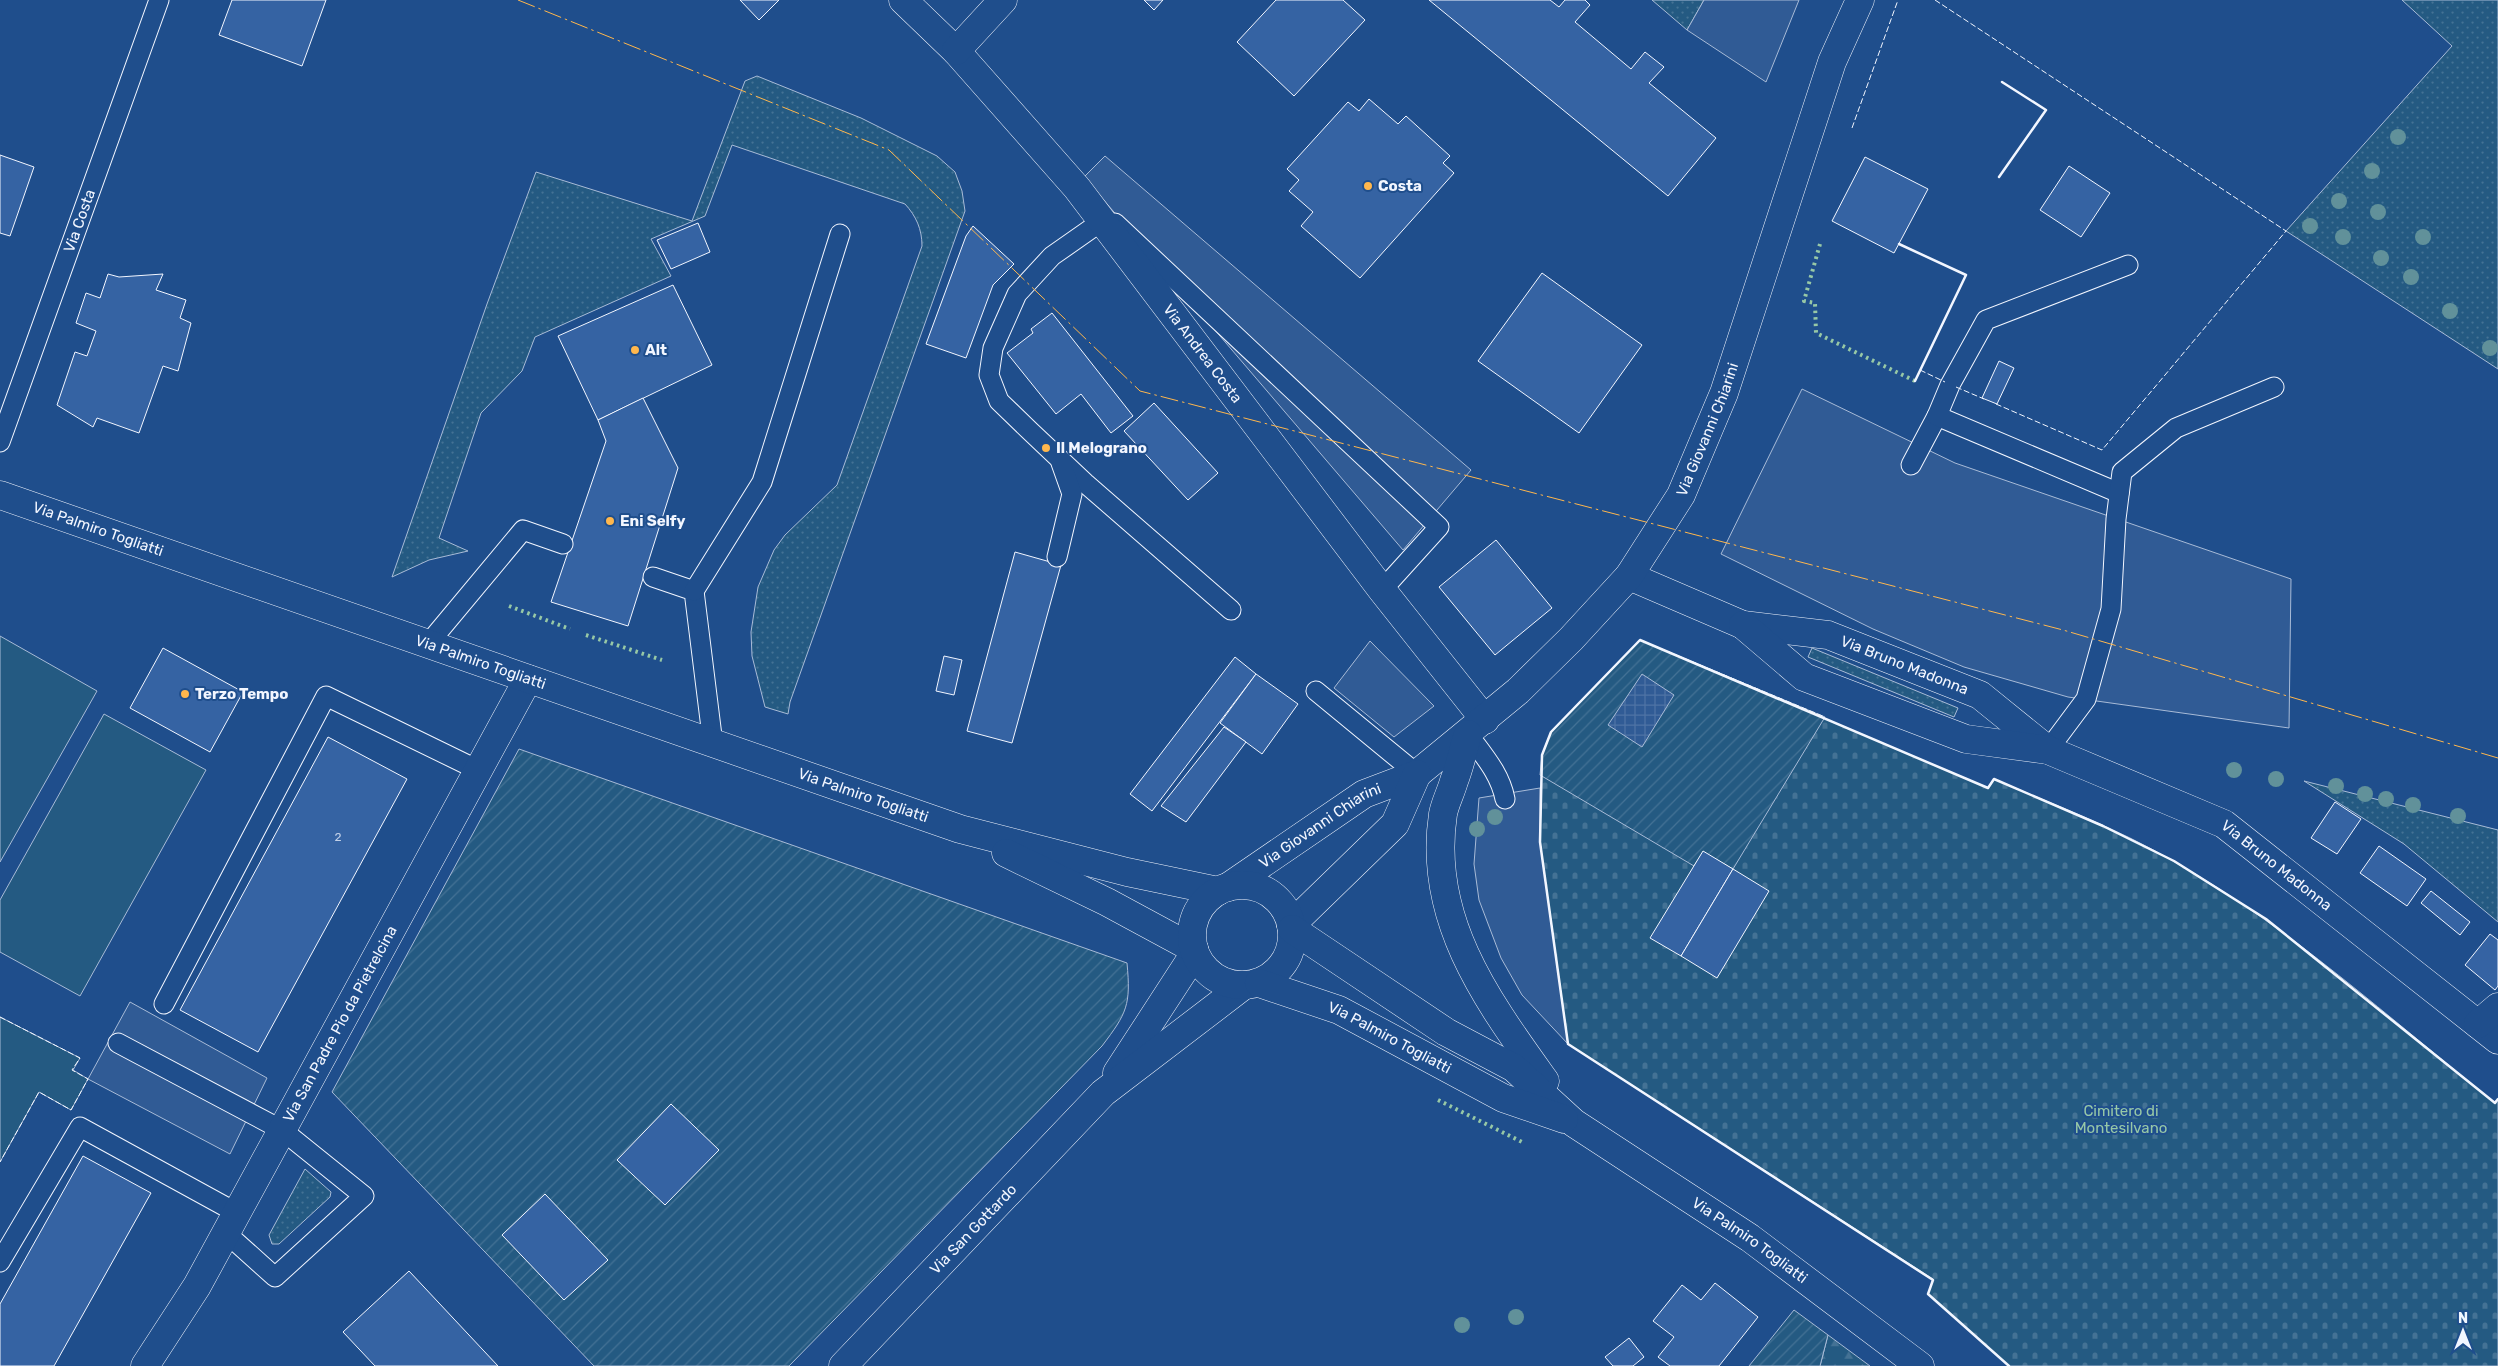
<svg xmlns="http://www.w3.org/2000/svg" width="2498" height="1366" font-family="Rubik,sans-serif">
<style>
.grass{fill:url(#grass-dots);stroke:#a8bbd7}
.forest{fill:url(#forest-firs);stroke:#a8bbd7}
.cemetery{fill:url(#cemetery-stones);stroke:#a8bbd7}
.park{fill:#245a82;stroke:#a8bbd7}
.garden{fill:url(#garden-furrows);stroke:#a8bbd7}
.parking{fill:#305b95;stroke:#a8bbd7}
.plaza{fill:url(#plaza-grid);stroke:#a8bbd7}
.building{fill:#3563a3;stroke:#f2f6ff}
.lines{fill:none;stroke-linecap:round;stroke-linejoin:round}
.service-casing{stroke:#f2f6ff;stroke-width:21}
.minor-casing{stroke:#f2f6ff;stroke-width:29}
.secondary-casing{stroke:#f2f6ff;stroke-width:29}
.primary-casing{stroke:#f2f6ff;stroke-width:29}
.service{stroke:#1f4e8c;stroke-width:19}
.minor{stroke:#1f4e8c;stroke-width:28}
.secondary{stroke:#1f4e8c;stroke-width:28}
.primary{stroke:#1f4e8c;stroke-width:28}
.hedge{stroke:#97c8a6;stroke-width:4;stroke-dasharray:2.5 4;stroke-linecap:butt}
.fence{stroke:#f2f6ff;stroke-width:1;stroke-dasharray:6 2.5;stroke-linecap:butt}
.wall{stroke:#f2f6ff;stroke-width:2.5}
.power{stroke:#ffb74d;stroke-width:1;stroke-dasharray:18 4 2.5 4;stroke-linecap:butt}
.tree{fill:#61919a}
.poi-dot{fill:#ffb74d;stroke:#1f4e8c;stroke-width:2}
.labels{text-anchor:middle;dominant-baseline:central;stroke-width:4;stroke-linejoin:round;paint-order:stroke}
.number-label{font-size:12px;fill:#c3d1e8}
.poi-label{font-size:15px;font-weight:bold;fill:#f2f6ff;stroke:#1f4e8c;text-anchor:start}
.street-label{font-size:15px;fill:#f2f6ff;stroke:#1f4e8c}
.park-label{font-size:15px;fill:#97c8a6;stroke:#1f4e8c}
</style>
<defs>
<pattern id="grass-dots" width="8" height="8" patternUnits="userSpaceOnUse" patternTransform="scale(1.25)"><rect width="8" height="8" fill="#245a82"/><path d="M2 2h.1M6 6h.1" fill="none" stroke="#447295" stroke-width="1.8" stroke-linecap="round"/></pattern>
<pattern id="forest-firs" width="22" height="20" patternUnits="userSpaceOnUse" patternTransform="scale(1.25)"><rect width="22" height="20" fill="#245a82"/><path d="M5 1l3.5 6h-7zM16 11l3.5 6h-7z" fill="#447295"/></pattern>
<pattern id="cemetery-stones" width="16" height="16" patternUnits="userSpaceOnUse" patternTransform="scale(1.25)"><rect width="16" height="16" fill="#245a82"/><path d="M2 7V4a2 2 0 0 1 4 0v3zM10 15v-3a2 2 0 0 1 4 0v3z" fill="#447295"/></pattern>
<pattern id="garden-furrows" width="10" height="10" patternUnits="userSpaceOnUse" patternTransform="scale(1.25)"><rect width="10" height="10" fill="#245a82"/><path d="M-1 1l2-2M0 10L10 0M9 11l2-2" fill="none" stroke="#447295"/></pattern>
<pattern id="plaza-grid" width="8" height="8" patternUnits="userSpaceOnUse" patternTransform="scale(1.25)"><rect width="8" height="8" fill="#305b95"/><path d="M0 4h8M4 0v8" fill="none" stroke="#4e73a5"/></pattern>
</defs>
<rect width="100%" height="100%" fill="#1f4e8c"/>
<g class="grass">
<path d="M 1652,0 L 1704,0 L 1687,30 Z"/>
<path d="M 2402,0 L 2498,0 L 2498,369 L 2286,231 L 2452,46 Z"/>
<path d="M 757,76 L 861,118 L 937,156 L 955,172 L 962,191 L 965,211 L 790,702 L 788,714 L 765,707 L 752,656 L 751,632 L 758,587 L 774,550 L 785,535 L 837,485 L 922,246 C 922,229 916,216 905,204 L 732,145 L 705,216 L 651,239 L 671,276 L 535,337 L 522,371 L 481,413 L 439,538 L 468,551 L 429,560 L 392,577 L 487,304 L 536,172 L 692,221 L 745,81 Z"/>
<path d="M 1812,648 L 1958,708 L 1954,717 L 1808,657 Z"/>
<path d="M 2304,781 L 2498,830 L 2498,922 L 2404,844 Z"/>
<path d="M 305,1169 L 331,1192 L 330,1197 L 279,1244 L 272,1244 L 269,1235 Z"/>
</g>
<path class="forest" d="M 1828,1335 L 1870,1366 L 1820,1366 Z"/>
<path class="cemetery" d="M 1640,640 L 1988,788 L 1994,779 C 2054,805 2117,828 2173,861 C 2290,927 2390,1019 2494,1102 L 2498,1099 L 2498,1366 L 2009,1366 L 1928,1294 L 1933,1279 L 1568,1044 L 1540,842 L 1542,755 L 1551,732 Z"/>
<g class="park">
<path d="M 0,636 L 97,691 L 0,862 Z"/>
<path d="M 104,714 L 206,770 L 80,996 L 0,952 L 0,900 Z"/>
<path d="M 0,1017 L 80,1058 L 73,1070 L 88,1079 L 71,1110 L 39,1092 L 0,1162 Z"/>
</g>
<g class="garden">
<path d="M 1640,640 L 1825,717 L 1733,869 L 1703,852 L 1694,866 L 1540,775 L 1542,755 L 1551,732 Z"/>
<path d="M 519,749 L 1127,963 C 1131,1005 1127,1013 1102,1046 L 789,1366 L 594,1366 L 332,1092 Z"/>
<path d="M 1794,1310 L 1828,1335 L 1820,1366 L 1749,1366 Z"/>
</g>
<g class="parking">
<path d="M 1704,0 L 1799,0 L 1766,82 L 1687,30 Z"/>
<path d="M 1105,156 L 1471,470 L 1403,550 L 1084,177 Z"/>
<path d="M 1802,389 L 1955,463 L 2291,579 L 2289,728 L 2068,697 L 1964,667 L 1873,629 L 1721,554 Z"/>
<path d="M 1370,641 L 1434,706 L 1394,737 L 1334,688 Z"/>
<path d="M 1540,788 L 1540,842 L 1568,1044 L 1522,995 L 1501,958 L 1479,900 L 1474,864 L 1479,798 Z"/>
<path d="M 130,1002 L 267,1078 L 230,1154 L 88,1079 Z"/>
</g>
<path class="plaza" d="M 1642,674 L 1674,695 L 1642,747 L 1608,725 Z"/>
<g class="building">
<path d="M 232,0 L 326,0 L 302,66 L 219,35 Z"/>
<path d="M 740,0 L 779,0 L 759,20 Z"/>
<path d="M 1144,0 L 1163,0 L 1154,10 Z"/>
<path d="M 1276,0 L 1343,0 L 1365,20 L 1294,96 L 1237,42 Z"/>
<path d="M 1429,0 L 1550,0 L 1559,7 L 1565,0 L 1585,0 L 1590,5 L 1575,22 L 1631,69 L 1645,52 L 1664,67 L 1649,83 L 1716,138 L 1668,196 Z"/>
<path d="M 1369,99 L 1398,124 L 1406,116 L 1450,156 L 1443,163 L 1454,173 L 1360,278 L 1301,226 L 1313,212 L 1289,191 L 1299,180 L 1287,169 L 1348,102 L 1359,111 Z"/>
<path d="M 0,155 L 34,167 L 10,236 L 0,233 Z"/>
<path d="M 1865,157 L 1928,189 L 1894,253 L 1832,221 Z"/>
<path d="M 2069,166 L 2110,193 L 2081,237 L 2040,210 Z"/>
<path d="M 698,223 L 710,252 L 671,269 L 657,240 Z"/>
<path d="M 973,226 L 1014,264 L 993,285 L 966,358 L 926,344 L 966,236 Z"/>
<path d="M 1542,273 L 1642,345 L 1579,433 L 1478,361 Z"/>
<path d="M 108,274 L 119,277 L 163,274 L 156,290 L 186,300 L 180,318 L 191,323 L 178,371 L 163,366 L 139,433 L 97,418 L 93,427 L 57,405 L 75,352 L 87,356 L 96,331 L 76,323 L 86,293 L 100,298 Z"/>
<path d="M 673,285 L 712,365 L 598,420 L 558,336 Z"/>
<path d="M 1052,313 L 1133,416 L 1111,433 L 1081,394 L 1056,414 L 1007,353 L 1033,333 L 1031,329 Z"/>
<path d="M 1999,361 L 2014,368 L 1997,404 L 1982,398 Z"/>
<path d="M 643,398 L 678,468 L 628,626 L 551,602 L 606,441 L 598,420 Z"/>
<path d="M 1154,403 L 1218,473 L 1188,500 L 1124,431 Z"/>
<path d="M 1496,540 L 1552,608 L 1495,655 L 1439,587 Z"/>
<path d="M 1015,552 L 1061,565 L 1012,743 L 967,731 Z"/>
<path d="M 163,648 L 243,692 L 210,752 L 130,708 Z"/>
<path d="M 944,656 L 962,660 L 954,695 L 936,691 Z"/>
<path d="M 1235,657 L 1256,674 L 1152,811 L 1130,794 Z"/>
<path d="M 1256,674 L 1298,704 L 1262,754 L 1220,723 Z"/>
<path d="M 1224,727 L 1246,742 L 1186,822 L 1161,806 Z"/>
<path d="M 328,737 L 407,779 L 258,1052 L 180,1010 Z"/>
<path d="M 2335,802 L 2361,819 L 2337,854 L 2311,838 Z"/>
<path d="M 2379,846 L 2426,879 L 2407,906 L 2360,873 Z"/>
<path d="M 1703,851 L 1733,869 L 1681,956 L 1650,938 Z"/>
<path d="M 1733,869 L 1769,891 L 1717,978 L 1681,956 Z"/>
<path d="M 2431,891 L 2470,922 L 2460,935 L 2421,903 Z"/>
<path d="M 2490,934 L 2498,940 L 2498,986 L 2495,990 L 2465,965 Z"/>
<path d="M 671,1104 L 719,1150 L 665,1205 L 617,1160 Z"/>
<path d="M 83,1156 L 151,1193 L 54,1366 L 0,1366 L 0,1304 Z"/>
<path d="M 545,1194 L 608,1260 L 564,1300 L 502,1235 Z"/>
<path d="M 409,1271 L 498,1366 L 375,1366 L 343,1332 Z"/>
<path d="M 1715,1283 L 1758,1317 L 1719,1366 L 1670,1366 L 1658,1357 L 1674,1337 L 1653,1321 L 1682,1285 L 1701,1300 Z"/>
<path d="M 1629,1338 L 1644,1357 L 1633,1366 L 1613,1366 L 1605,1357 Z"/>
</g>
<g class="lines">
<defs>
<g id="service">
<path d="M 1102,221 L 1052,256 L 1017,294 L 993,348 L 989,375 L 999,401 L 1030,431 L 1085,483 L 1231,610"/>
<path d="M 1115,223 L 1439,527 L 1382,590"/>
<path id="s1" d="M 0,442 L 159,0"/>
<path d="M 1911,465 L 1937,416"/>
<path d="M 2119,493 L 1937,416 L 1950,385 L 1986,320 L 2128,265"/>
<path d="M 1057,557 L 1072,494 L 1061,463"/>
<path d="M 653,577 L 694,591 L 713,744"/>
<path d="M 694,591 L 762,482 L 840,234"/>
<path d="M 428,644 L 523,530 L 563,544"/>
<path d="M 1316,691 L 1417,774"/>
<path d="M 1468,734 C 1483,755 1500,773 1505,799"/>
<path d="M 2048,750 L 2086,699 L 2111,609 L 2116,519 L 2122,472 L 2176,428 L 2274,387"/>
<path d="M 164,1004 L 326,696 L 478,770"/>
<path d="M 118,1043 L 282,1130 L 364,1196 L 275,1277 L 226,1233"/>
<path d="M 0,1262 L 80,1127 L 237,1213"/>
</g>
<g id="minor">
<path id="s2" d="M 903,0 L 956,51 L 1077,188 L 1382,590 L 1485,720"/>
<path d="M 956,51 L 1003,0"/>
<path id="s3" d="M 1629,576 L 1743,625 L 1828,635 L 1980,695 L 2048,750"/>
<path id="s4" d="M 1743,625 L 1804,677 L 1966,739 L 2048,750 L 2224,824 L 2498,1040"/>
<path d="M 2478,1024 L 2498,1007"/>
<path d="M 1117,1073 L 1195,953"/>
<path id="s5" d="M 145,1366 L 197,1286 L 528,679"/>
<path id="s6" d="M 843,1366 L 1103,1093 L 1243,986"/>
</g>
<g id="secondary">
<path id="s7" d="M 1228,887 L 1364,794 L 1417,774 L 1518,691 L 1571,639 L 1629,576 L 1681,495 L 1724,393 L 1832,62 L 1860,0"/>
<path d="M 1291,925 L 1395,824 L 1417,774"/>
</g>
<g id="primary">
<path id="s8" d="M 0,495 L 960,829 L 1127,872 L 1218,891"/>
<path d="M 1468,734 C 1463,750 1460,766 1454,781 C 1451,792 1445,803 1443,814 C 1427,919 1487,1000 1545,1081"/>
<path d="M 1006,853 L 1107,902 L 1194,949"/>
<circle cx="1242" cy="935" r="50"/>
<path id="s9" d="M 1292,929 L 1446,1032 L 1514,1068 L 1574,1123 L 1750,1238 L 1920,1366"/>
<path id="s10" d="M 1259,983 L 1339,1010 L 1503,1098 L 1564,1119"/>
</g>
</defs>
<use href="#service" class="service-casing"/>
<use href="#minor" class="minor-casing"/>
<use href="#secondary" class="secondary-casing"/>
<use href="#primary" class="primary-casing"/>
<use href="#service" class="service"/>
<use href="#minor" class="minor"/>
<use href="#secondary" class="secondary"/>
<use href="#primary" class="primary"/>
<g class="hedge">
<path d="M 1820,244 L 1804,301 L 1815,303 L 1816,333 L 1915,381"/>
<path d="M 509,606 L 570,629"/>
<path d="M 586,635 L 662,660"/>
<path d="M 1438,1100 L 1524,1143"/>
</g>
<g class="fence">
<path d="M 1935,0 L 2286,231 L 2102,450 L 1996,404"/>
<path d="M 1852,128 L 1898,0"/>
<path d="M 1920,370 L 1945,382"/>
<path d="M 1956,387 L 1984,399"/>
<path d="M 0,1017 L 80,1058 L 72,1070 L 88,1079 L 71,1110 L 39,1092 L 0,1162"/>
<path d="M 1591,1059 L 1568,1044 L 1540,842 L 1542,755 L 1551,732 L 1640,640 L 1825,717"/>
</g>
<g class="wall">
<path d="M 1999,177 L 2046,110 L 2002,82"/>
<path d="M 1899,244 L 1966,275 L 1915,381"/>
<path d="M 2009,1366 L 1928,1294 L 1933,1280 L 1568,1044 L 1540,842 L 1542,755 L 1551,732 L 1640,640 L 1988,788 L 1994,779 L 2103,826 L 2174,861 L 2266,919 L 2495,1103 L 2498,1099"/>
</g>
<path class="power" d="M 518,0 L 889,150 L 1140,391 L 2063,630 L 2498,758"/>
</g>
<g class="tree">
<circle cx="2398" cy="137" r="8"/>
<circle cx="2372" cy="171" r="8"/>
<circle cx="2339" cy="201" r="8"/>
<circle cx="2378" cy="212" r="8"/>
<circle cx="2310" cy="226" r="8"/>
<circle cx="2343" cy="237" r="8"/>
<circle cx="2423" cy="237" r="8"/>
<circle cx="2381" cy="258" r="8"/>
<circle cx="2411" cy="277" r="8"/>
<circle cx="2450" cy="311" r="8"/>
<circle cx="2490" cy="348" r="8"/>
<circle cx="2234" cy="770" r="8"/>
<circle cx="2276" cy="779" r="8"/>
<circle cx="2336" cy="786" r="8"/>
<circle cx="2365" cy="794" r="8"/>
<circle cx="2386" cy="799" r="8"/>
<circle cx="2413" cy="805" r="8"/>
<circle cx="2458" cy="816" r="8"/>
<circle cx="1495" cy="817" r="8"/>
<circle cx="1477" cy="829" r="8"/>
<circle cx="1516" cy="1317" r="8"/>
<circle cx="1462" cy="1325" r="8"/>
</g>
<g class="poi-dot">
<circle cx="1368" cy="186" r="5"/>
<circle cx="635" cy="350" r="5"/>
<circle cx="1046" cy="448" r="5"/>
<circle cx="610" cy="521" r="5"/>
<circle cx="185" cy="694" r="5"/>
</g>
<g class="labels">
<g class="number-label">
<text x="338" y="837">2</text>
</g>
<g class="poi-label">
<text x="1378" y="186">Costa</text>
<text x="645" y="350">Alt</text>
<text x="1056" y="448">Il Melograno</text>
<text x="620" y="521">Eni Selfy</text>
<text x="195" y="694">Terzo Tempo</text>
</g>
<g class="street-label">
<text stroke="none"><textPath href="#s1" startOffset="235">Via Costa</textPath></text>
<text stroke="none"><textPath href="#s2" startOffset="464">Via Andrea Costa</textPath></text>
<text stroke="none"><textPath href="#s7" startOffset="679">Via Giovanni Chiarini</textPath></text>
<text stroke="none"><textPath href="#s8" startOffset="104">Via Palmiro Togliatti</textPath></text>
<text stroke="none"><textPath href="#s8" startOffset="509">Via Palmiro Togliatti</textPath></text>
<text stroke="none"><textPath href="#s3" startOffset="292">Via Bruno Madonna</textPath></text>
<text stroke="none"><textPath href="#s8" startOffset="914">Via Palmiro Togliatti</textPath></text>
<text stroke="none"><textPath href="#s7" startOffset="111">Via Giovanni Chiarini</textPath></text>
<text stroke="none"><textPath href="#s4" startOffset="594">Via Bruno Madonna</textPath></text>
<text stroke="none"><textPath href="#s5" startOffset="394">Via San Padre Pio da Pietrelcina</textPath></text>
<text stroke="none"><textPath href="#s10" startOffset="142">Via Palmiro Togliatti</textPath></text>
<text stroke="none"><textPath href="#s6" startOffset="189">Via San Gottardo</textPath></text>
<text stroke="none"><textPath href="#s9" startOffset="555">Via Palmiro Togliatti</textPath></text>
</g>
<g class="park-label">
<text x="2121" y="1111">Cimitero di<tspan x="2121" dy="17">Montesilvano</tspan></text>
</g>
</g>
<g transform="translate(2463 1331)" stroke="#1f4e8c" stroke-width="4" paint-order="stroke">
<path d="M0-4L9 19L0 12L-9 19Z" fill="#f2f6ff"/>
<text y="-8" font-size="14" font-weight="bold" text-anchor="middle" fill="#f2f6ff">N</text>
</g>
</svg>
